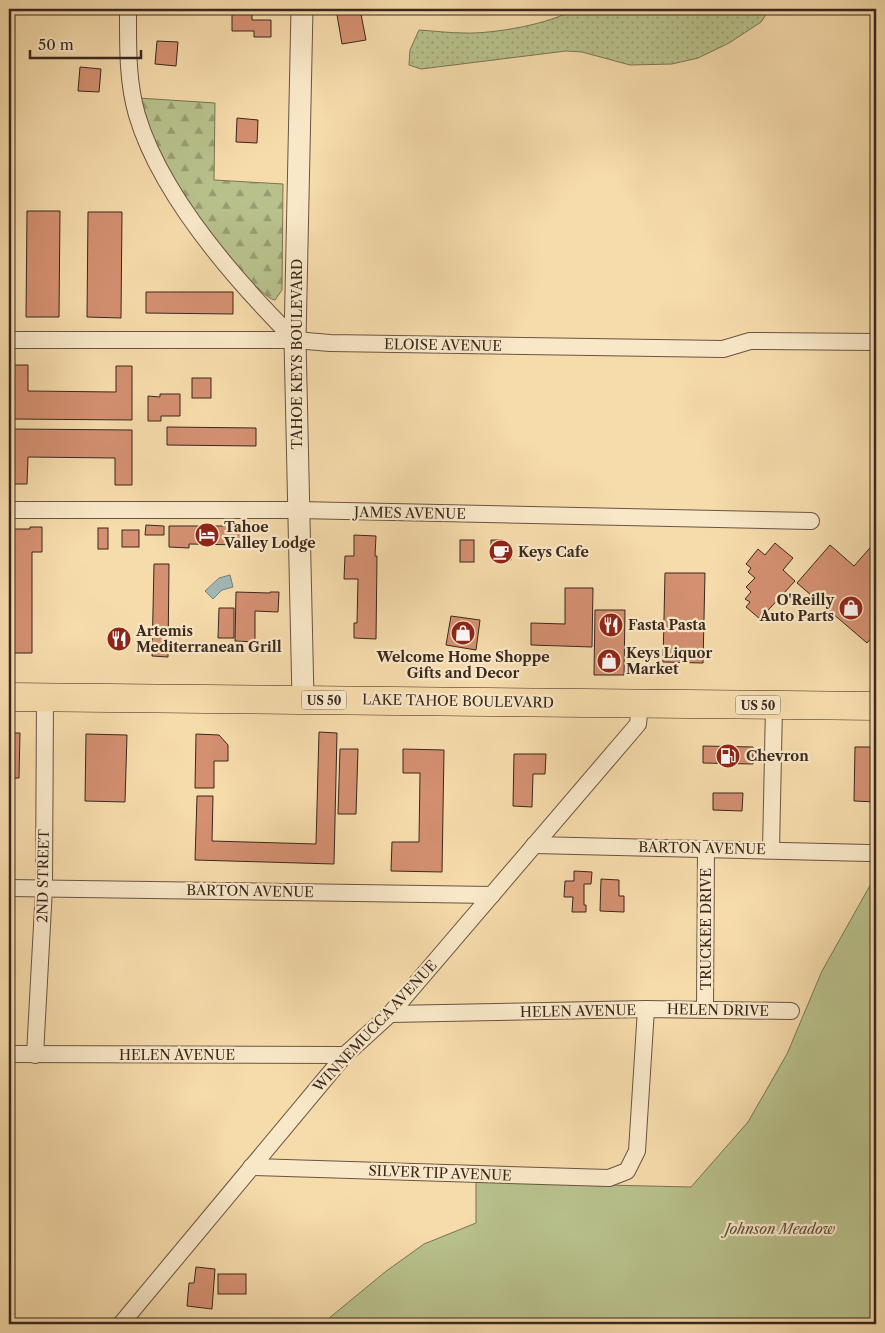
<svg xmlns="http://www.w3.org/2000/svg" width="885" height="1333" font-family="'Libre Caslon Text',serif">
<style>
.grass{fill:url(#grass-dots);stroke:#797456}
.forest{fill:url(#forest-firs);stroke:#797456}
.park{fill:#b8c18c;stroke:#797456}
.water{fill:#a1b8b5;stroke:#787e79}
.building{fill:#d49071;stroke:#3a271f}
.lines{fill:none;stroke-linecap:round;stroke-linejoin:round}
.minor-casing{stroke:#695442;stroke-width:18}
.tertiary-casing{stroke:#695442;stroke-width:23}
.trunk-casing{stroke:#3a271f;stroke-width:29}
.minor{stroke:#f9e8c8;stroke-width:16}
.tertiary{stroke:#f9e8c8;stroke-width:21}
.trunk{stroke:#f6dbab;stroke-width:28}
.labels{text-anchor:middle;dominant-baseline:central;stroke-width:4.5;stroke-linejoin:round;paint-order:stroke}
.shield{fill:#f9e8c8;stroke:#736152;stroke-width:1}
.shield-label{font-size:12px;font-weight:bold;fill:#3a271f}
.street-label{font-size:14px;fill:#3a271f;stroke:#f9e8c8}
.poi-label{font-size:14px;font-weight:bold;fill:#3a271f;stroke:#f9e8c8;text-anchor:start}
.park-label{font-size:14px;font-style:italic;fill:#5a4e3a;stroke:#f9e8c8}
</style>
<defs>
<pattern id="grass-dots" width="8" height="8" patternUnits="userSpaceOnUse" patternTransform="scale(1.25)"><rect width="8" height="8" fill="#b8c18c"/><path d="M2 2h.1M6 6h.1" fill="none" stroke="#979d72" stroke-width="1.8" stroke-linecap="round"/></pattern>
<pattern id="forest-firs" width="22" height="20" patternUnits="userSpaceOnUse" patternTransform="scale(1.25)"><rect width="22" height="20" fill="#b8c18c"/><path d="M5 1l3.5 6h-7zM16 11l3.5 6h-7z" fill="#979d72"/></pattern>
</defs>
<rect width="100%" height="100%" fill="#f6dbab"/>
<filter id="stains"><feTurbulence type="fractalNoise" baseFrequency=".004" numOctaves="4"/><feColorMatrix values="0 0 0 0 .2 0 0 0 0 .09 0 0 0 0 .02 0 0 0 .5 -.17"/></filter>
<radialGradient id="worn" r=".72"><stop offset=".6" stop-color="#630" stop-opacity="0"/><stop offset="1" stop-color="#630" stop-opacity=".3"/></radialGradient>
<path class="grass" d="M 574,9 L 770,9 L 761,22 L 729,43 L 698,58 L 672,64 L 630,65 L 582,52 L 566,51 L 421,69 L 409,65 L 410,50 L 419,30 C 434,31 450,33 465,33 C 492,34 552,24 574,9 Z"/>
<path class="forest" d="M 138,98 L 215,103 L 214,180 L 283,184 L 282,290 L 275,300 C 257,298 187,202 175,182 C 159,156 148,127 138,98 Z"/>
<path class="park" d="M 872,882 L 876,882 L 876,1324 L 322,1324 L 385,1272 L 424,1244 L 476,1223 L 476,1182 L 691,1187 L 748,1122 L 787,1054 L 822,971 Z"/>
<path class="water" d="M 230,575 L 233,587 L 222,590 L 213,599 L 205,591 L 219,578 Z"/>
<g class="building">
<path d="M 232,9 L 252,9 L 252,20 L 271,20 L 271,37 L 254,37 L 254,31 L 232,31 Z"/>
<path d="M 336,9 L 360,9 L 366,40 L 342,44 Z"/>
<path d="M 157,41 L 178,42 L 176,66 L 155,64 Z"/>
<path d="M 9,67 L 14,67 L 12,91 L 9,90 Z"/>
<path d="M 80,67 L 101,69 L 99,92 L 78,91 Z"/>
<path d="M 237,118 L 258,120 L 257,143 L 236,142 Z"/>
<path d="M 27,211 L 60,211 L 59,317 L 26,317 Z"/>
<path d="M 88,212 L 122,212 L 121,318 L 87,317 Z"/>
<path d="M 146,292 L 233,292 L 233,314 L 146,313 Z"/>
<path d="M 12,365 L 28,365 L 28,391 L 116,392 L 116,366 L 132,366 L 132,420 L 12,419 Z"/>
<rect x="192" y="378" width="19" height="20"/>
<path d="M 160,394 L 180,394 L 180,416 L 161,416 L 161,421 L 148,421 L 148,396 L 160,397 Z"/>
<path d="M 167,427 L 256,428 L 256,446 L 167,445 Z"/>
<path d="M 12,429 L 132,430 L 132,485 L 115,485 L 115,458 L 28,457 L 27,484 L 11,484 Z"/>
<path d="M 146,525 L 164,526 L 164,535 L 145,535 Z"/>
<path d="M 169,526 L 245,526 L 245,545 L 189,544 L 189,548 L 169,547 Z"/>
<path d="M 30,527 L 42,527 L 42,552 L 32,552 L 32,653 L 9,653 L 9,529 L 30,529 Z"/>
<rect x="98" y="528" width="10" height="21"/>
<rect x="122" y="530" width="17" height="17"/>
<path d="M 354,535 L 376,536 L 375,556 L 377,556 L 376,639 L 354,638 L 354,623 L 357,623 L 358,579 L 344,579 L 345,556 L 354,556 Z"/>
<rect x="460" y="540" width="14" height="22"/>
<path d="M 491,540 L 503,540 L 503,545 L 511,545 L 511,560 L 491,559 Z"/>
<path d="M 876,541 L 876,633 L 867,643 L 797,583 L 830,545 L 854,566 Z"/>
<path d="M 775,543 L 793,558 L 783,570 L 795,581 L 760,619 L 746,607 L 750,602 L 745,599 L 751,592 L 746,587 L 755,578 L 748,572 L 751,568 L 746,564 L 758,549 L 765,555 Z"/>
<path d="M 154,564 L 169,564 L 168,657 L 152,656 Z"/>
<path d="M 665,573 L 705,573 L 703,663 L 663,662 Z"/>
<path d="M 565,588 L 593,588 L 592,647 L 531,645 L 531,623 L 565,624 Z"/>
<path d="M 236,592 L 270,593 L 270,592 L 279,592 L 278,612 L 255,611 L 255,642 L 235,641 Z"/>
<path d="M 219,608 L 234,608 L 234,638 L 218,638 Z"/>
<path d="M 595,610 L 625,610 L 624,675 L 594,675 Z"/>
<path d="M 451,616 L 480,620 L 476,650 L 446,645 Z"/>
<path d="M 319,732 L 337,733 L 334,864 L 195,860 L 197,796 L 213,796 L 212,841 L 316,844 Z"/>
<path d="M 9,733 L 20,733 L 19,778 L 9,778 Z"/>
<path d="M 86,734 L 127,735 L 125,802 L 85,801 Z"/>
<path d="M 196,734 L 219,735 L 228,745 L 228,761 L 214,761 L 214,788 L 195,788 Z"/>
<path d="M 703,746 L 753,747 L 753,764 L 703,763 Z"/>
<path d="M 855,747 L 876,747 L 876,802 L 854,801 Z"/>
<path d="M 340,749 L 358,749 L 356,814 L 338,814 Z"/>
<path d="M 403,749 L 444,750 L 442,872 L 391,871 L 392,842 L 419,842 L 420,773 L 403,773 Z"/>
<path d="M 514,754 L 546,754 L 545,774 L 533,774 L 532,807 L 513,806 Z"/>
<path d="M 713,793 L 743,793 L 742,811 L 713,810 Z"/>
<path d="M 574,871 L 592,872 L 591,884 L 584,884 L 584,905 L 586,905 L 586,912 L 572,912 L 573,897 L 564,897 L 565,881 L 574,881 Z"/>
<path d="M 601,879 L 619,880 L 619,896 L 624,896 L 624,912 L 600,911 Z"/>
<path d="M 196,1267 L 215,1269 L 212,1309 L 187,1306 L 189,1283 L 194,1283 Z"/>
<rect x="218" y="1274" width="28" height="20"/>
</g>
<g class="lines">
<defs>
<g id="minor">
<path d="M 128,9 C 128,44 127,81 137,115 C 161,196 236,281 295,340"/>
<path d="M 9,340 L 295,340 L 330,343 L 723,349 L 750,341 L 876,342"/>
<path d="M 9,510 L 298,510 L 811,521"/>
<path d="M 534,845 L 869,853"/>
<path d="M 771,850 L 774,706"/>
<path d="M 9,888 L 492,895"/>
<path d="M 705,1009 L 706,849"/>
<path d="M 390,1014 L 646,1009 L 791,1011"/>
<path d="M 9,1054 L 345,1055"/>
<path d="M 35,1055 L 44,888 L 45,697"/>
<path d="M 251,1167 L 609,1178 L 627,1171 L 637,1151 L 646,1009"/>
<path d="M 121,1324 L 345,1055 L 390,1014 L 638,724 L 640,704"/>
</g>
<path id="tertiary" d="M 302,9 L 295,340 L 303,699"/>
<path id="trunk" d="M 9,697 L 876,706"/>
</defs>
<use href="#minor" class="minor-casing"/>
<use href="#tertiary" class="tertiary-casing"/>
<use href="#trunk" class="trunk-casing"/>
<use href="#minor" class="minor"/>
<use href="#tertiary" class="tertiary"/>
<use href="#trunk" class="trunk"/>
</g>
<defs>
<symbol id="hotel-disc" viewBox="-11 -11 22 22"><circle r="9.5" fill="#8f2418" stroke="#f9e8c8"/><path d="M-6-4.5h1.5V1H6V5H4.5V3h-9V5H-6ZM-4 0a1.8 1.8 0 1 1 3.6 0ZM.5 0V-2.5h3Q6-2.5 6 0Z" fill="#fff"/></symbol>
<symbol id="cafe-disc" viewBox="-11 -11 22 22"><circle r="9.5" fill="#8f2418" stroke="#f9e8c8"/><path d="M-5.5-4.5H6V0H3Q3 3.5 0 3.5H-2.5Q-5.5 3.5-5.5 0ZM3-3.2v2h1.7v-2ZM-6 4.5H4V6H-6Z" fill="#fff"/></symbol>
<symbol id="shop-disc" viewBox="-11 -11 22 22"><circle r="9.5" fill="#8f2418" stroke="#f9e8c8"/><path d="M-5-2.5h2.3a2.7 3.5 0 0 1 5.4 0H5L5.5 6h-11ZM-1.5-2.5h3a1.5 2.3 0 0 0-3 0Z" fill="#fff"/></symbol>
<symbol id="restaurant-disc" viewBox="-11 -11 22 22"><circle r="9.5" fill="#8f2418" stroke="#f9e8c8"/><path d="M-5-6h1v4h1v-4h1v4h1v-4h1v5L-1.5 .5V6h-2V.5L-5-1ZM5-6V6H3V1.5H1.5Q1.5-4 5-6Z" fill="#fff"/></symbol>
<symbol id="fuel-disc" viewBox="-11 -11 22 22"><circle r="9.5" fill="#8f2418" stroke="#f9e8c8"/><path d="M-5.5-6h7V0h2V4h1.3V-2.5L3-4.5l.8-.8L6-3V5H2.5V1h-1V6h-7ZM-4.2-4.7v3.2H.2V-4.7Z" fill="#fff"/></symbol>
</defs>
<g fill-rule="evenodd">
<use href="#hotel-disc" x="193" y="521" width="28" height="28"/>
<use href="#cafe-disc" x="487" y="538" width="28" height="28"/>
<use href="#shop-disc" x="837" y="594" width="28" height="28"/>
<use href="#restaurant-disc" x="597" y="611" width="28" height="28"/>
<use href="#shop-disc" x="449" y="619" width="28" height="28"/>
<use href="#restaurant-disc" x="105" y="625" width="28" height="28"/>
<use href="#shop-disc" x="595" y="647" width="28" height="28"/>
<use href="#fuel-disc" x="714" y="742" width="28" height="28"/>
</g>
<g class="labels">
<g class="shield">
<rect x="301.5" y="690.5" width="45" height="19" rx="4"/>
<rect x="735.5" y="695.5" width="45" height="19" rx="4"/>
</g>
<g class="shield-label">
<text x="324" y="700">US 50</text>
<text x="758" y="705">US 50</text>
</g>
<g class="street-label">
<text transform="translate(443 345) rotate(1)">ELOISE AVENUE</text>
<text transform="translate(297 354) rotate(-90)">TAHOE KEYS BOULEVARD</text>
<text transform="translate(410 513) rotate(1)">JAMES AVENUE</text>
<text transform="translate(458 701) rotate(1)">LAKE TAHOE BOULEVARD</text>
<text transform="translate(702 848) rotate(1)">BARTON AVENUE</text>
<text transform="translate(43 876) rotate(-89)">2ND STREET</text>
<text transform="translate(250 891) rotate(1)">BARTON AVENUE</text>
<text transform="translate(706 929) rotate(-90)">TRUCKEE DRIVE</text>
<text transform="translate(718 1010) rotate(1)">HELEN DRIVE</text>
<text transform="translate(578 1011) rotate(-1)">HELEN AVENUE</text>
<text transform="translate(375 1026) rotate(-47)">WINNEMUCCA AVENUE</text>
<text x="177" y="1055">HELEN AVENUE</text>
<text transform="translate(440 1173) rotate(2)">SILVER TIP AVENUE</text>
</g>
<g class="poi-label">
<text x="224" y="527">Tahoe<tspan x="224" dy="16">Valley Lodge</tspan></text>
<text x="518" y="552">Keys Cafe</text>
<text x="834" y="600" text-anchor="end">O'Reilly<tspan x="834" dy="16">Auto Parts</tspan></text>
<text x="628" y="625">Fasta Pasta</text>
<text x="136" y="631">Artemis<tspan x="136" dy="16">Mediterranean Grill</tspan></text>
<text x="626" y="653">Keys Liquor<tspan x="626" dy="16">Market</tspan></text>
<text x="463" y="657" text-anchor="middle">Welcome Home Shoppe<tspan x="463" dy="16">Gifts and Decor</tspan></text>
<text x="746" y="756">Chevron</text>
</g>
<g class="park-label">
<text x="780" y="1229">Johnson Meadow</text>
</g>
</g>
<rect width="885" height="1333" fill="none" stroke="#f6dbab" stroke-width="30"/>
<rect x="10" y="10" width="865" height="1313" fill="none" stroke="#3a271f" stroke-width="2.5"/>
<rect x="15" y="15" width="855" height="1303" fill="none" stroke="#3a271f"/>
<path d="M30 50v8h111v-8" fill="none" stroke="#3a271f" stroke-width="2.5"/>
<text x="38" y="50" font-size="15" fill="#3a271f" stroke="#f9e8c8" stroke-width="4" paint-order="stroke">50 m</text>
<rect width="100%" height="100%" filter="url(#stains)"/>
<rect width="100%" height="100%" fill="url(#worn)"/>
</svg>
